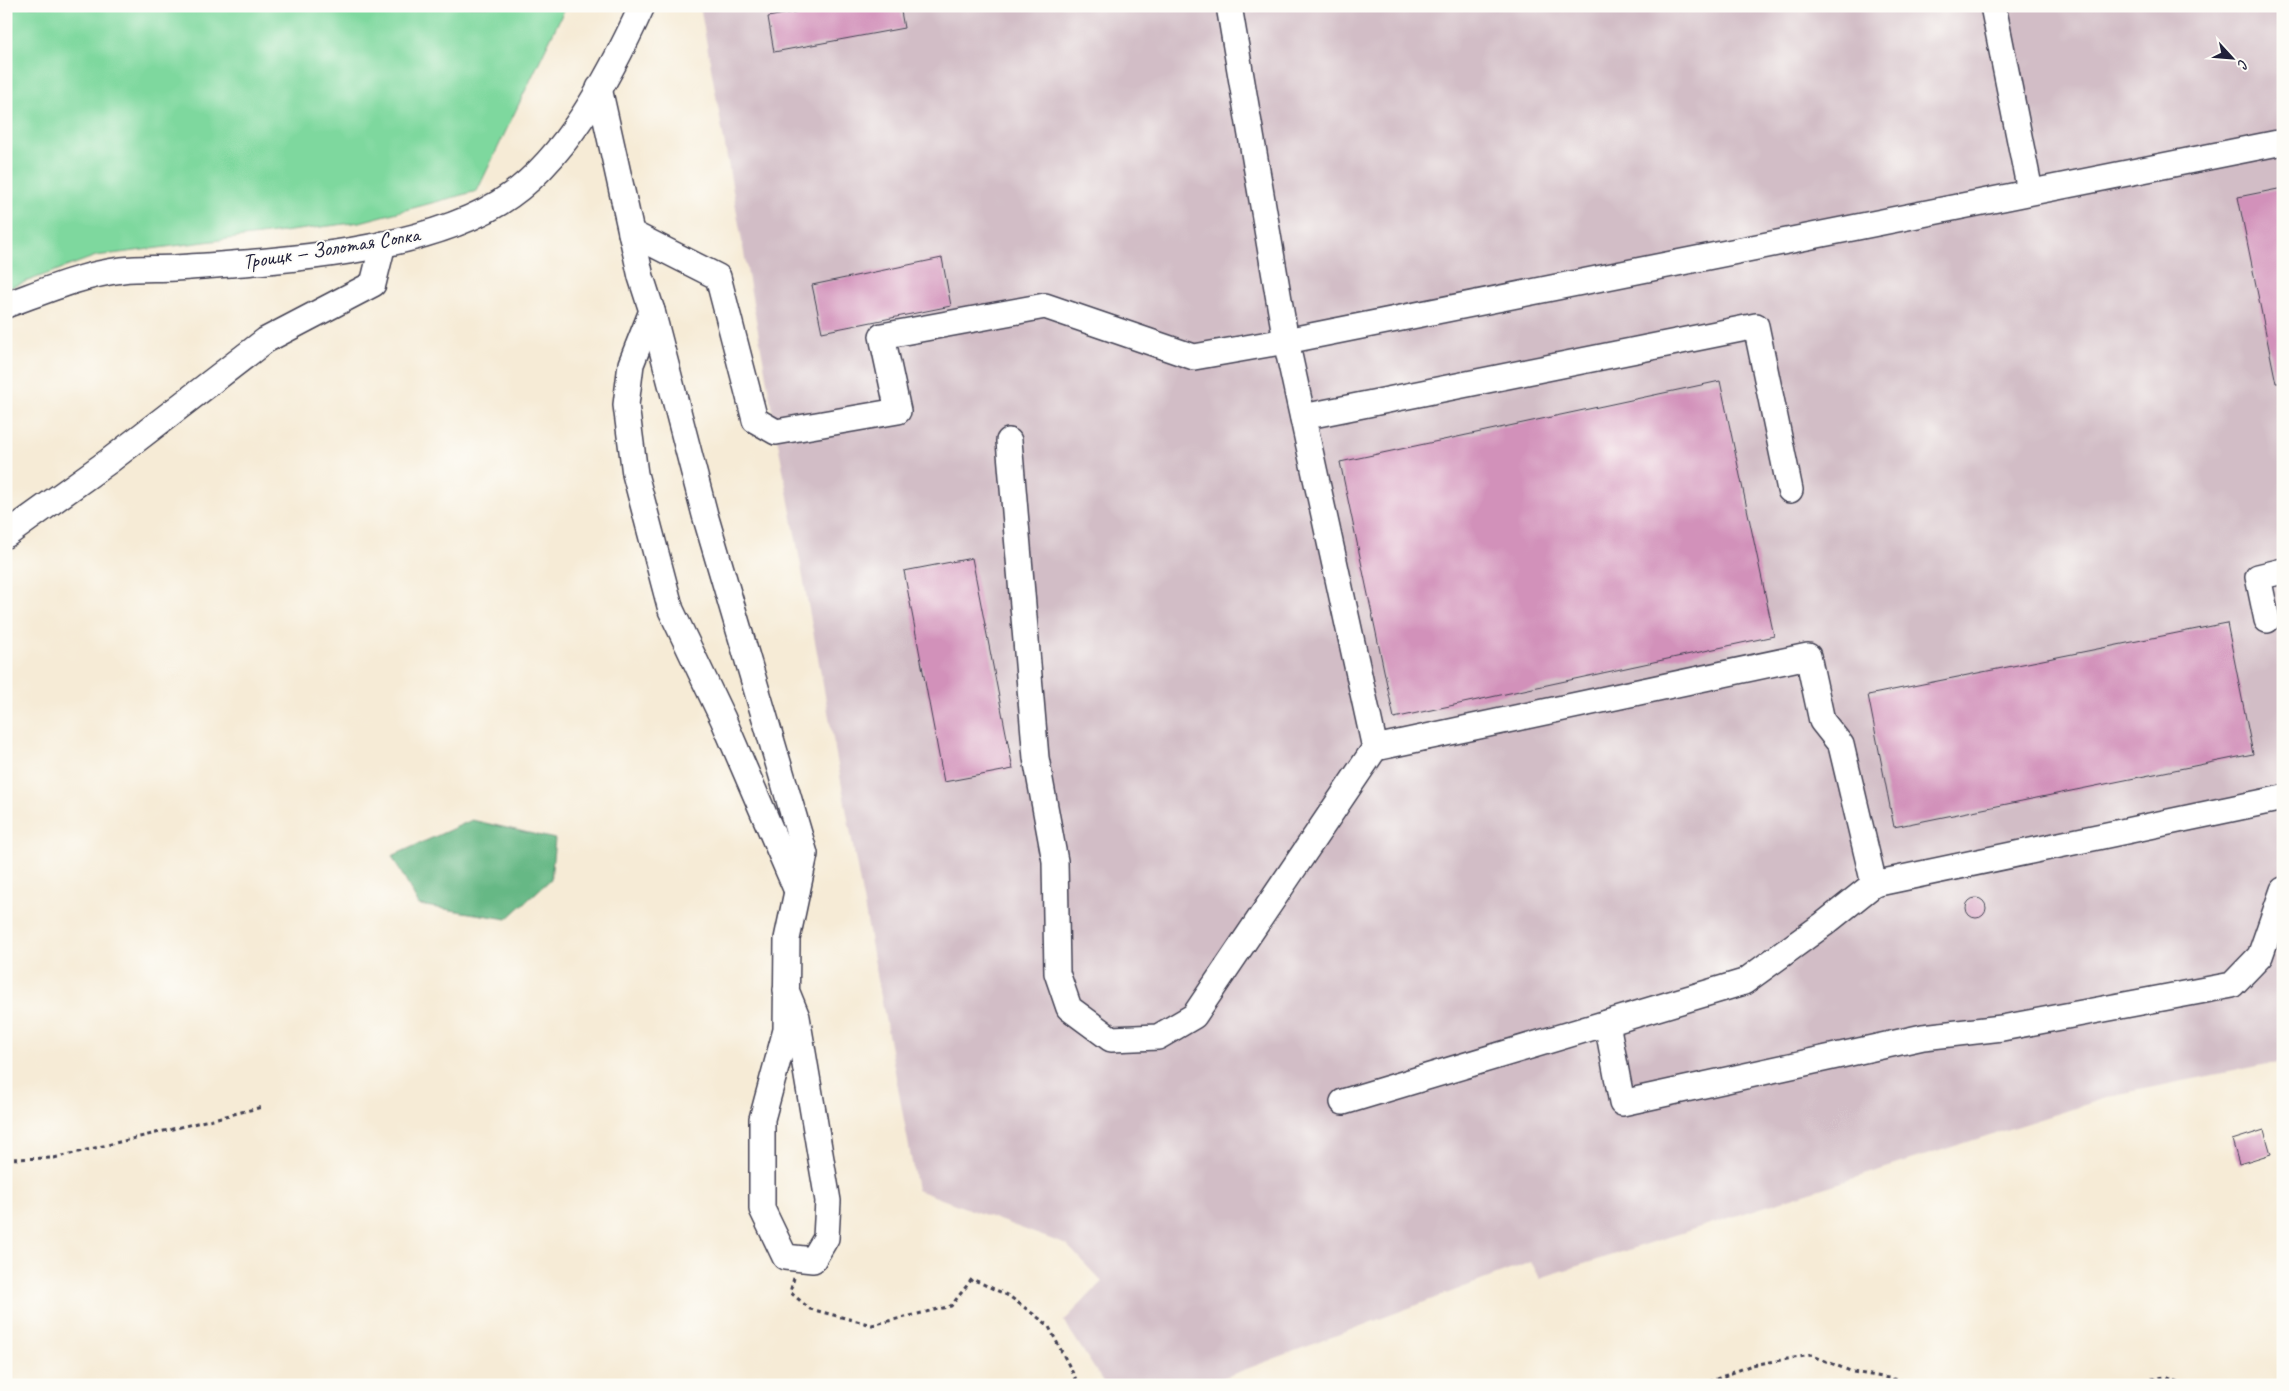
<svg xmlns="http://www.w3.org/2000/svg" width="2289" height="1391" font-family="Caveat,sans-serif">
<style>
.industrial{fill:#d2bdc6}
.green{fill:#7ed89e;stroke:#507d6c}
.forest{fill:#66b885;stroke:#446d60}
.building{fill:#d291ba}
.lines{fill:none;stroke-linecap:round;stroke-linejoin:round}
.minor-casing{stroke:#424052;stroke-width:28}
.path{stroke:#424052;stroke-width:3;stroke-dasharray:4 4;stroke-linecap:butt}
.minor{stroke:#fff;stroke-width:25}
.labels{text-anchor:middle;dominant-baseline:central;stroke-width:4;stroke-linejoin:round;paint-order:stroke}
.street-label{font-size:21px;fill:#22223b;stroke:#fdfcf7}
</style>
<rect width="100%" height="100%" fill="#fdfcf7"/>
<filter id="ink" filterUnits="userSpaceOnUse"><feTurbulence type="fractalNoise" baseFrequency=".02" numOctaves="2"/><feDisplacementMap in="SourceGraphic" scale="10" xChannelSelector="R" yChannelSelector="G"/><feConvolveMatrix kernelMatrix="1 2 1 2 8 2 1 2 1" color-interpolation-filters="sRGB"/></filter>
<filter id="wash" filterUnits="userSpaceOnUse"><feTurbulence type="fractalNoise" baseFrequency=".0096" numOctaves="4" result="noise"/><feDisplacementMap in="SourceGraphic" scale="20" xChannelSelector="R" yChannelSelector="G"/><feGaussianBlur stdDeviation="1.12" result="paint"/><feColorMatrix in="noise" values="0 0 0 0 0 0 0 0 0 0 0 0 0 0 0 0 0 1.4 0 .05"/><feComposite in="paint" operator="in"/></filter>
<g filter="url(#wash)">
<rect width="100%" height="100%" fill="#f6ebd6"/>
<path class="industrial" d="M 700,6 L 2283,6 L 2283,1061 L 2119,1094 L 1540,1278 L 1531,1262 L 1204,1385 L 1105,1385 L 1064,1321 L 1102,1282 L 1067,1245 L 917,1190 L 776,432 Z"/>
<path class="green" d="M 6,6 L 566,6 L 477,191 L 360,222 L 96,256 L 6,289 Z"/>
<path class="forest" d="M 472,820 L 555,839 L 551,879 L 507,919 L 419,905 L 392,856 Z"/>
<g id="blocks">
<g class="building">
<path d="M 826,6 L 900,6 L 904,28 L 774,52 L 768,17 Z"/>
<path d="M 2283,188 L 2283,383 L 2276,383 L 2238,197 Z"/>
<path d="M 942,258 L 951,306 L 822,332 L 812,285 Z"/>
<path d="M 1720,381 L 1774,636 L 1394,718 L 1340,462 Z"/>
<path d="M 972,558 L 1013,769 L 944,782 L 904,571 Z"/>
<path d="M 2227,623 L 2253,754 L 1894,827 L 1868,695 Z"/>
<circle cx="1976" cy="908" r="10"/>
<path d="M 2264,1130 L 2271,1154 L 2239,1164 L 2232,1140 Z"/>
</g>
</g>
</g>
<g filter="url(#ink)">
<use href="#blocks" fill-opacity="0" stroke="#424052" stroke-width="1"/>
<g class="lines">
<defs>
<g id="minor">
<path d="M 1229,6 L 1286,341 L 1375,748 L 1808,656 L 1822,721 L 1841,745 L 1874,884 L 2283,798"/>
<path d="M 1993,6 L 2030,191"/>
<path d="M 599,88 L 641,277 L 652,311 L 705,515 L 805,854 L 787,939 L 786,1030 L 762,1119 L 762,1209 L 785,1257 L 813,1260 L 826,1238 L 828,1201 L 797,1017 L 786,990"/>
<path d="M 631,233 L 718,277 L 755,420 L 776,432 L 898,411 L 882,336 L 1045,306 L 1194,357 L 1286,341 L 2283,142"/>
<path d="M 6,305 C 45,291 81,275 122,270 C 139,268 157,269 175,268 C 273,261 414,254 499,203 C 564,164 611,74 642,6"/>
<path d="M 652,311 L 631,364 L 626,405 L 635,474 L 671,610 L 723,719 L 797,891"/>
<path d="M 1303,417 L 1756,326 L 1790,490"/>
<path d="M 1009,441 L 1036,758 L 1055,861 L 1057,973 L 1069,1008 L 1111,1039 L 1158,1037 L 1194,1016 L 1375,748"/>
<path d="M 6,535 L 109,461 L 266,340 L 373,284 L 383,244"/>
<path d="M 2267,620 L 2258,577 L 2283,571"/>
<path d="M 1607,1023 L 1622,1103 L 1923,1037 L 2002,1028 L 2232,985 L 2260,956 L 2283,890"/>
<path d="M 1343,1102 L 1744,982 L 1824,924 L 1874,884"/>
</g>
</defs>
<use href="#minor" class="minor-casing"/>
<g class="path">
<path d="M 6,1159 L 54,1158 L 262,1107"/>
<path d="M 794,1278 L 790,1292 L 810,1309 L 872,1325 L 951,1306 L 972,1279 L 1009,1296 L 1048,1325 L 1079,1385"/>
<path d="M 1701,1385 L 1752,1365 L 1811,1355 L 1853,1372 L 1929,1385"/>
<path d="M 2112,1385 L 2165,1377 L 2188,1385"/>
</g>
<use href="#minor" class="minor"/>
</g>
</g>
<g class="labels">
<g class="street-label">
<text transform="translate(331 248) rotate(-9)">Троицк — Золотая Сопка</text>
</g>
</g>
<rect width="2289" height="1391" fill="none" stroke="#fdfcf7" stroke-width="25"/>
<g transform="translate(2232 58) rotate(116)" stroke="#fdfcf7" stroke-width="4" paint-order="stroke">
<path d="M0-4L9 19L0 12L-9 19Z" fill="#22223b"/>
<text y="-8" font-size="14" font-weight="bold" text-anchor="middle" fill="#22223b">С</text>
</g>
</svg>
